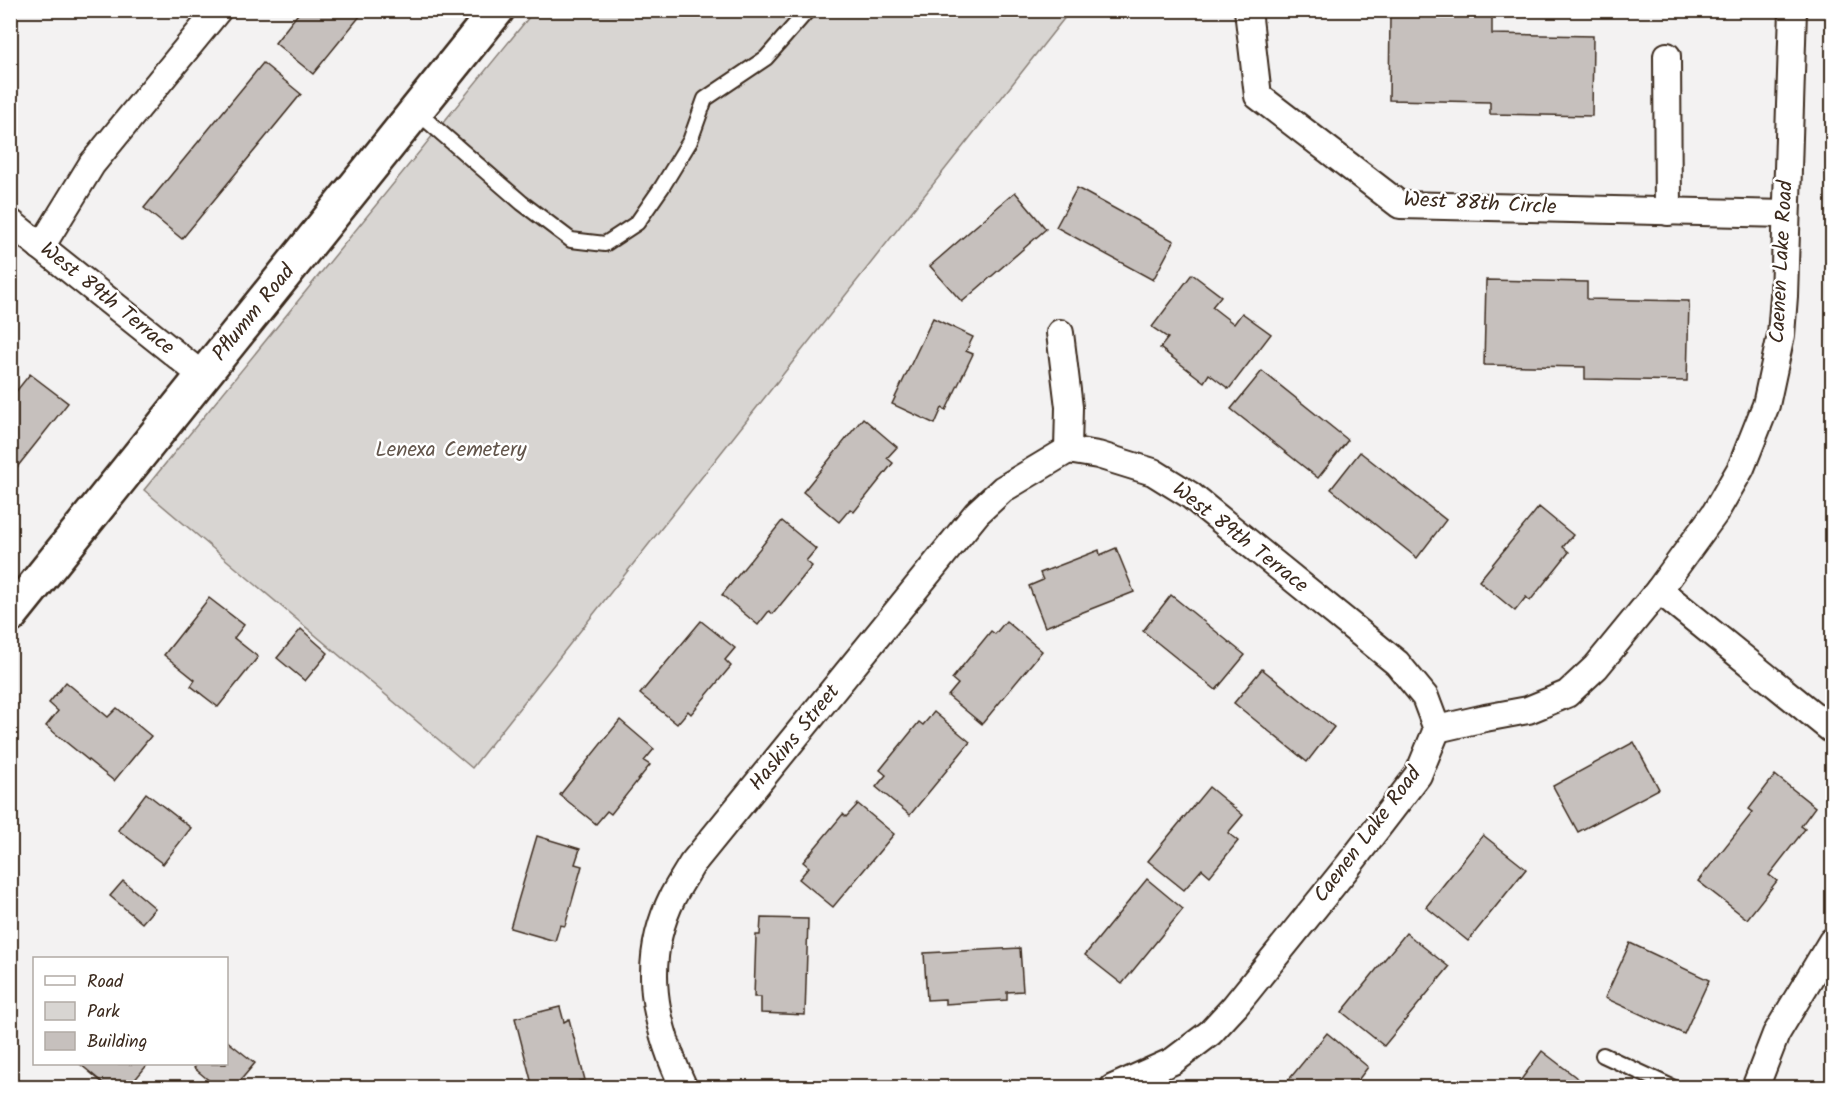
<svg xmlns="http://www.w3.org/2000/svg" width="1843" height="1098" font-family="Kalam,sans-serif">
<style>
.green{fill:#d8d5d2;stroke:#8a8078;stroke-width:1.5}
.building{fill:#c6c0bd;stroke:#3b2a1e;stroke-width:1.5}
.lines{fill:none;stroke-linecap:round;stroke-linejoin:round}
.lane-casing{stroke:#3b2a1e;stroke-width:18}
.street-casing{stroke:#3b2a1e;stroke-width:30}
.secondary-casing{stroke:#3b2a1e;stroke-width:38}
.lane{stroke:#fff;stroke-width:14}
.street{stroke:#fff;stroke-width:26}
.secondary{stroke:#fff;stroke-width:33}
.labels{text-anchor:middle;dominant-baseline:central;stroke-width:5;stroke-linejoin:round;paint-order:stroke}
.street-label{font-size:21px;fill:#3b2a1e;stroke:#fff}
.park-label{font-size:21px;fill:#62554b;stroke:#fff}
</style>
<rect width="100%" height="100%" fill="#f3f2f2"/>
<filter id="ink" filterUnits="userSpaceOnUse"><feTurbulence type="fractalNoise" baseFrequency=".0167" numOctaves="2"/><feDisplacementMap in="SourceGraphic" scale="12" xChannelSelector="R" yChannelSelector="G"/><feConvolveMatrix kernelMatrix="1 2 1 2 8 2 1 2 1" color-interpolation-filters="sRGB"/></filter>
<g filter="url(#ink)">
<path class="green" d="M 534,11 L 1070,11 L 472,768 L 144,490 Z"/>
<g class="building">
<path d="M 301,10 L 365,10 L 313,74 L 275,43 Z"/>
<path d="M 1390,16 L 1492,17 L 1492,34 L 1593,36 L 1592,116 L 1490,114 L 1490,102 L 1389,100 Z"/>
<path d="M 263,63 L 301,94 L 182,239 L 144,208 Z"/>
<path d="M 1077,188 L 1174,241 L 1153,280 L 1056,227 Z"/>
<path d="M 1015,192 L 1046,229 L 962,302 L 930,266 Z"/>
<path d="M 1192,274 L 1221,296 L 1212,307 L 1234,324 L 1242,313 L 1271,334 L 1229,389 L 1209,374 L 1204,382 L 1160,348 L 1168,338 L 1152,327 Z"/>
<path d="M 1486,280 L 1587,282 L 1587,299 L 1689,301 L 1687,381 L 1585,379 L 1585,367 L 1484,365 Z"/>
<path d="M 933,318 L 973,337 L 966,351 L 973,354 L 946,410 L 942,408 L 935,424 L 892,404 Z"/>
<path d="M 1262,371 L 1348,440 L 1318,478 L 1231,409 Z"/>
<path d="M 30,374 L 68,403 L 10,476 L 10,399 Z"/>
<path d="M 863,418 L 897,447 L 887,458 L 893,463 L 854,512 L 850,509 L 839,522 L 803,492 Z"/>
<path d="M 1360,452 L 1446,520 L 1417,558 L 1331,489 Z"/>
<path d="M 1539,507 L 1573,535 L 1563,547 L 1569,552 L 1530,601 L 1526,597 L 1515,611 L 1479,581 Z"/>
<path d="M 782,521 L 816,549 L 806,561 L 812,566 L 773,614 L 769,611 L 758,625 L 722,595 Z"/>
<path d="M 1116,548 L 1134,592 L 1045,627 L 1029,586 L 1043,580 L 1040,573 L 1099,550 L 1100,555 Z"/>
<path d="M 1171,595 L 1245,655 L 1216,690 L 1143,631 Z"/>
<path d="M 209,598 L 244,625 L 234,638 L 258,657 L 218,707 L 191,686 L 195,680 L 164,655 Z"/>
<path d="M 701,621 L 735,648 L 725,660 L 731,666 L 691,714 L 688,711 L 677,724 L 640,694 Z"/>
<path d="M 1006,621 L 1042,651 L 982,724 L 948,696 L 958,684 L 952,679 L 991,631 L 995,634 Z"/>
<path d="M 301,629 L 328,653 L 305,681 L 277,658 Z"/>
<path d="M 1262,669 L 1334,727 L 1307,762 L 1234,703 Z"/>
<path d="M 66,682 L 108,717 L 117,708 L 151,736 L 114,781 L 46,726 L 58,711 L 49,703 Z"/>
<path d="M 934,712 L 970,742 L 910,815 L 876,787 L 886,775 L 880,770 L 919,722 L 923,725 Z"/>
<path d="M 620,720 L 654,749 L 644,761 L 650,765 L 611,814 L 607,811 L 596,824 L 560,795 Z"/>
<path d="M 1634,742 L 1659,789 L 1578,832 L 1553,786 Z"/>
<path d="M 1775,775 L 1815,807 L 1801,826 L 1805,829 L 1769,875 L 1777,881 L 1747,919 L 1698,881 L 1753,812 L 1749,809 Z"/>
<path d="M 1209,787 L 1243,815 L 1228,833 L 1238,841 L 1210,876 L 1202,869 L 1184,890 L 1148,861 Z"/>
<path d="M 146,793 L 191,828 L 163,864 L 118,830 Z"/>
<path d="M 858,804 L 894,834 L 833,907 L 799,879 L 809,867 L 803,862 L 843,814 L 846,817 Z"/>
<path d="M 1483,835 L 1526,869 L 1468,941 L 1426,907 Z"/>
<path d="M 537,836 L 580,849 L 575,864 L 582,866 L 565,926 L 560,925 L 555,941 L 510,928 Z"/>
<path d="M 1147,879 L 1183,909 L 1122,984 L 1085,955 Z"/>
<path d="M 123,881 L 155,908 L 142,923 L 110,896 Z"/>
<path d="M 761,918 L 808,919 L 805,1015 L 761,1013 L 761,997 L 754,997 L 756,935 L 760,935 Z"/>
<path d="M 1406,933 L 1449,967 L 1384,1046 L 1342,1012 Z"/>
<path d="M 1630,943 L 1709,980 L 1684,1034 L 1605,998 Z"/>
<path d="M 1020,948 L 1023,991 L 1007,992 L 1007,1000 L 945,1004 L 945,999 L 927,1000 L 924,953 Z"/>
<path d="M 560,1007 L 564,1022 L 569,1019 L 585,1080 L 579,1081 L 580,1088 L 533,1088 L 515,1018 Z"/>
<path d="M 1327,1033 L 1368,1067 L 1352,1088 L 1282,1088 Z"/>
<path d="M 226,1040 L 255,1063 L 234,1088 L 218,1088 L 194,1068 L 197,1064 L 226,1064 Z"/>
<path d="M 1542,1051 L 1590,1088 L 1515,1088 Z"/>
<path d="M 80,1064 L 148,1064 L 128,1088 L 109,1088 Z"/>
</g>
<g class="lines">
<defs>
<g id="lane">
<path d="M 416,111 L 522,203 L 571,240 L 605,244 L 637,223 L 662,187 L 690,141 L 705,99 L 766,58 L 808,10"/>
<path d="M 1603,1055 L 1674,1088"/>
</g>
<g id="street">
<path d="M 1248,10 L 1258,96 L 1400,205 L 1786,214"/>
<path d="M 1667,56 L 1668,212"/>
<path d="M 10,222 L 203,376"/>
<path d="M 41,247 L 92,164 L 218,10"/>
<path d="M 1060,333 L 1069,407 L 1068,450"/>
<path d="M 1068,450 L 1098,455 L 1153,472 L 1190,495 L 1397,663 L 1425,697 L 1437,729"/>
<path d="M 1659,590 L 1832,730"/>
<path d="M 1437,729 L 1485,718 L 1528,710 L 1567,694 L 1596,667 L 1659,590 L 1715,513 L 1741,468 L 1766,405 L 1781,335 L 1784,296 L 1793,10"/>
<path d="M 684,1088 C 654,1024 640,962 673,896 C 679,885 686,874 692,864 L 977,513 L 1003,489 L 1068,450"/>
<path d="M 1113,1088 L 1173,1061 L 1210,1033 L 1235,1006 L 1348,866 L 1418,775 L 1437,729"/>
<path d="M 1755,1088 L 1776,1034 L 1832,941"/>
</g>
<path id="secondary" d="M 10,616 L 497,10"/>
</defs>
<use href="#lane" class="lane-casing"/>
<use href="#street" class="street-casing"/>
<use href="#secondary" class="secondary-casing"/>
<use href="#lane" class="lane"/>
<use href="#street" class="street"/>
<use href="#secondary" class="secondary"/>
</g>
</g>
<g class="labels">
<g class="street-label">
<text transform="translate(1480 204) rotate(3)">West 88th Circle</text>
<text transform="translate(1782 262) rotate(-87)">Caenen Lake Road</text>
<text transform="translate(107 299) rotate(39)">West 89th Terrace</text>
<text transform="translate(254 313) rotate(-51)">Pflumm Road</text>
<text transform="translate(1240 538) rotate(38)">West 89th Terrace</text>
<text transform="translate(795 738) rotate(-51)">Haskins Street</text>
<text transform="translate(1368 835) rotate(-53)">Caenen Lake Road</text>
</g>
<g class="park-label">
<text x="451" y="450">Lenexa Cemetery</text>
</g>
</g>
<rect width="1843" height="1098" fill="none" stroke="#fff" stroke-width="36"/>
<rect x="18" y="18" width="1807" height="1062" fill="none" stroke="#3b2a1e" stroke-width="2" filter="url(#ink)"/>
<rect x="33" y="957" width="195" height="108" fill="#ffffff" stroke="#b1aaa5" stroke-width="1.5"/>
<rect x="45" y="976" width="30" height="9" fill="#ffffff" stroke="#b1aaa5" stroke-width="1.5"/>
<text x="87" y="987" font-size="18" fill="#3b2a1e">Road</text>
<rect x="45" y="1002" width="30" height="18" fill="#d8d5d2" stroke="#b1aaa5" stroke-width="1.5"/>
<text x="87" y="1017" font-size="18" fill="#3b2a1e">Park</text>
<rect x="45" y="1032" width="30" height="18" fill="#c6c0bd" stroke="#b1aaa5" stroke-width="1.5"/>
<text x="87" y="1047" font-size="18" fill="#3b2a1e">Building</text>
</svg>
